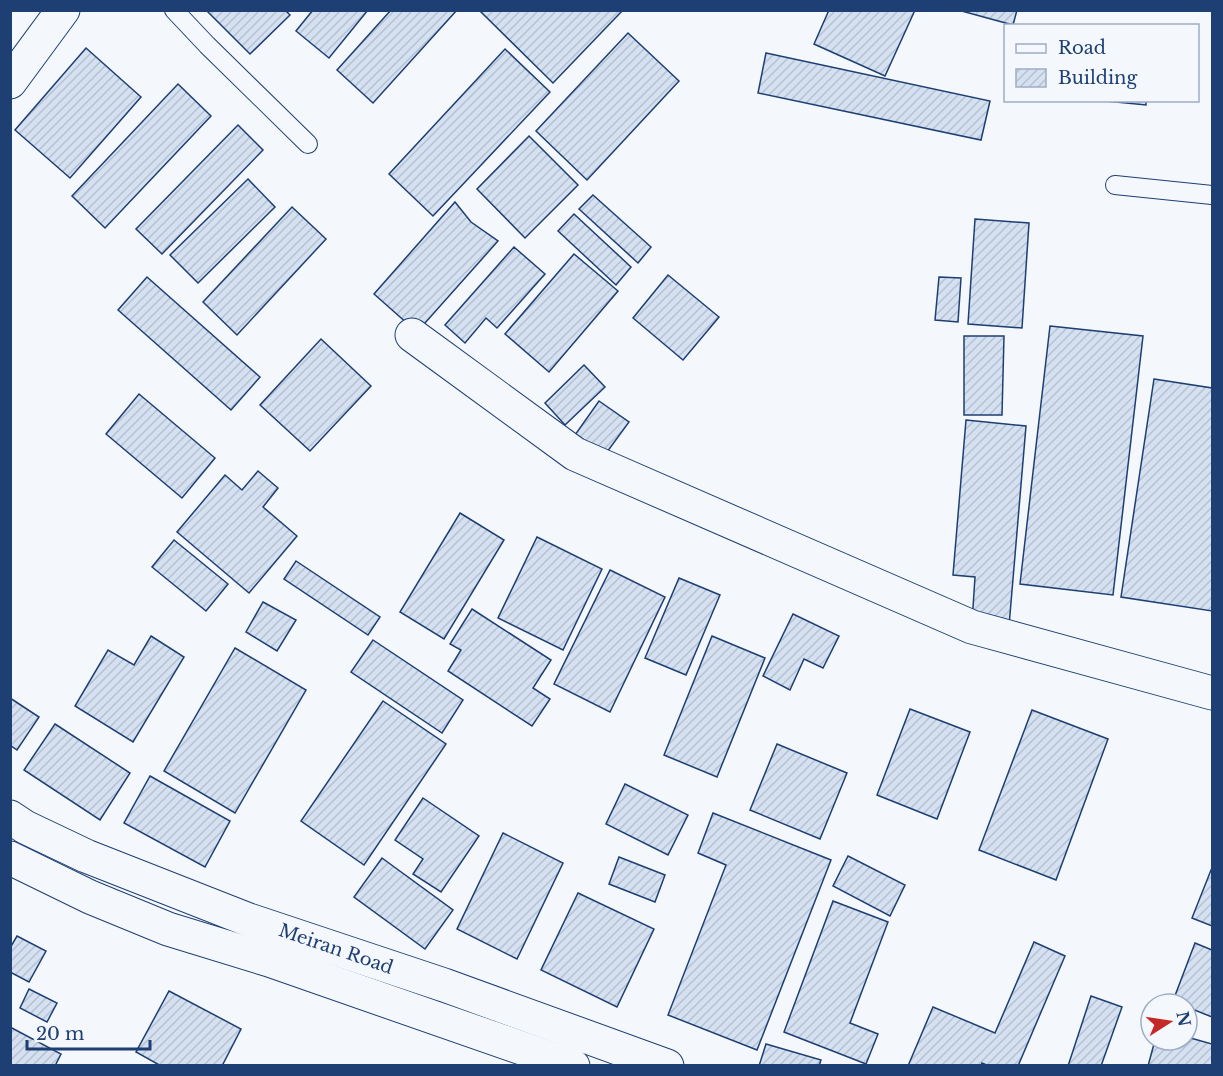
<svg xmlns="http://www.w3.org/2000/svg" width="1223" height="1076" font-family="'Libre Baskerville',serif">
<style>
.building{fill:url(#building-hatch);stroke:#1d3f73;stroke-width:1.5}
.lines{fill:none;stroke-linecap:round;stroke-linejoin:round}
.lane-casing{stroke:#1d3f73;stroke-width:20}
.street-casing{stroke:#1d3f73;stroke-width:35}
.secondary-casing{stroke:#1d3f73;stroke-width:35}
.lane{stroke:#f4f7fb;stroke-width:18}
.street{stroke:#f4f7fb;stroke-width:33}
.secondary{stroke:#f4f7fb;stroke-width:33}
.labels{text-anchor:middle;dominant-baseline:central;stroke-width:4.5;stroke-linejoin:round;paint-order:stroke}
.street-label{font-size:18px;fill:#1d3f73;stroke:#f4f7fb}
</style>
<defs>
<pattern id="building-hatch" width="6" height="6" patternUnits="userSpaceOnUse" patternTransform="scale(1.5)"><rect width="6" height="6" fill="#d5e0f0"/><path d="M-1 1l2-2M0 6l6-6M5 7l2-2" fill="none" stroke="#b6c1d1"/></pattern>
</defs>
<rect width="100%" height="100%" fill="#f4f7fb"/>
<g class="building">
<path d="M 206,10 L 285,10 L 290,15 L 250,54 Z"/>
<path d="M 313,10 L 368,10 L 329,58 L 296,31 Z"/>
<path d="M 391,10 L 457,10 L 373,103 L 337,70 Z"/>
<path d="M 479,10 L 623,10 L 553,83 Z"/>
<path d="M 829,10 L 915,10 L 885,76 L 814,44 Z"/>
<path d="M 958,10 L 1017,10 L 1013,25 Z"/>
<path d="M 628,33 L 679,81 L 587,180 L 536,131 Z"/>
<path d="M 86,48 L 141,97 L 70,178 L 15,130 Z"/>
<path d="M 505,49 L 550,92 L 433,216 L 389,174 Z"/>
<path d="M 766,53 L 990,101 L 981,140 L 758,93 Z"/>
<path d="M 178,84 L 211,116 L 105,228 L 72,196 Z"/>
<path d="M 1095,100 L 1146,100 L 1146,105 Z"/>
<path d="M 238,125 L 263,150 L 162,254 L 136,229 Z"/>
<path d="M 529,136 L 578,185 L 525,238 L 477,189 Z"/>
<path d="M 248,179 L 275,207 L 198,283 L 170,255 Z"/>
<path d="M 593,195 L 651,247 L 638,263 L 579,209 Z"/>
<path d="M 455,202 L 471,222 L 498,241 L 417,332 L 374,294 Z"/>
<path d="M 292,207 L 326,239 L 237,335 L 203,302 Z"/>
<path d="M 574,214 L 631,267 L 616,285 L 558,231 Z"/>
<path d="M 975,219 L 1029,223 L 1022,328 L 968,324 Z"/>
<path d="M 514,247 L 545,274 L 497,328 L 486,318 L 465,343 L 445,325 Z"/>
<path d="M 574,254 L 618,291 L 549,372 L 505,334 Z"/>
<path d="M 668,275 L 719,317 L 683,360 L 633,318 Z"/>
<path d="M 147,277 L 260,377 L 231,410 L 118,310 Z"/>
<path d="M 939,277 L 961,278 L 958,322 L 935,320 Z"/>
<path d="M 1050,326 L 1143,336 L 1113,595 L 1020,584 Z"/>
<path d="M 964,336 L 1004,336 L 1002,415 L 964,415 Z"/>
<path d="M 321,339 L 371,386 L 310,451 L 260,405 Z"/>
<path d="M 584,365 L 605,387 L 565,425 L 545,403 Z"/>
<path d="M 1154,379 L 1212,388 L 1212,611 L 1121,597 Z"/>
<path d="M 139,394 L 215,458 L 182,498 L 106,434 Z"/>
<path d="M 599,401 L 629,422 L 599,463 L 570,442 Z"/>
<path d="M 966,420 L 1026,426 L 1009,626 L 972,623 L 975,577 L 953,575 Z"/>
<path d="M 258,471 L 278,488 L 263,507 L 297,536 L 249,593 L 177,532 L 225,475 L 242,490 Z"/>
<path d="M 460,513 L 504,540 L 444,639 L 400,612 Z"/>
<path d="M 537,537 L 602,569 L 563,650 L 498,618 Z"/>
<path d="M 174,540 L 228,584 L 206,611 L 152,567 Z"/>
<path d="M 296,561 L 380,617 L 368,635 L 284,579 Z"/>
<path d="M 610,570 L 665,597 L 610,712 L 554,684 Z"/>
<path d="M 679,578 L 720,595 L 686,675 L 645,658 Z"/>
<path d="M 263,602 L 296,620 L 277,651 L 246,632 Z"/>
<path d="M 472,609 L 551,660 L 533,688 L 550,699 L 532,726 L 448,671 L 461,650 L 450,644 Z"/>
<path d="M 793,614 L 839,636 L 823,668 L 804,659 L 790,690 L 763,676 Z"/>
<path d="M 151,636 L 184,657 L 133,742 L 75,706 L 108,650 L 134,665 Z"/>
<path d="M 712,636 L 765,658 L 717,777 L 664,755 Z"/>
<path d="M 373,640 L 463,700 L 442,733 L 351,672 Z"/>
<path d="M 235,648 L 306,690 L 235,813 L 164,771 Z"/>
<path d="M 10,698 L 39,717 L 17,750 L 10,745 Z"/>
<path d="M 383,701 L 446,744 L 364,865 L 301,821 Z"/>
<path d="M 910,709 L 970,732 L 937,819 L 877,795 Z"/>
<path d="M 1032,710 L 1108,739 L 1056,880 L 979,850 Z"/>
<path d="M 55,724 L 130,773 L 100,820 L 24,770 Z"/>
<path d="M 777,744 L 847,773 L 820,839 L 750,810 Z"/>
<path d="M 150,776 L 230,821 L 205,867 L 124,823 Z"/>
<path d="M 625,784 L 688,815 L 668,855 L 606,824 Z"/>
<path d="M 423,798 L 479,836 L 441,892 L 413,874 L 423,859 L 395,840 Z"/>
<path d="M 713,813 L 831,860 L 757,1050 L 668,1015 L 726,865 L 698,853 Z"/>
<path d="M 503,833 L 563,863 L 517,959 L 457,929 Z"/>
<path d="M 848,856 L 905,885 L 890,916 L 833,886 Z"/>
<path d="M 619,857 L 665,875 L 655,902 L 609,884 Z"/>
<path d="M 382,858 L 453,910 L 425,949 L 354,897 Z"/>
<path d="M 1211,870 L 1212,871 L 1212,926 L 1192,918 Z"/>
<path d="M 578,893 L 654,929 L 617,1007 L 541,970 Z"/>
<path d="M 833,901 L 888,922 L 850,1023 L 878,1034 L 866,1064 L 784,1032 Z"/>
<path d="M 17,936 L 46,951 L 29,982 L 10,972 L 10,948 Z"/>
<path d="M 1034,942 L 1065,956 L 1018,1066 L 989,1066 L 982,1063 L 981,1066 L 908,1066 L 933,1007 L 995,1033 Z"/>
<path d="M 1195,943 L 1212,950 L 1212,1017 L 1187,1007 L 1187,1004 L 1179,1004 L 1173,1001 Z"/>
<path d="M 29,989 L 57,1003 L 47,1022 L 20,1008 Z"/>
<path d="M 169,991 L 241,1029 L 222,1066 L 161,1066 L 136,1052 Z"/>
<path d="M 1091,996 L 1122,1007 L 1101,1066 L 1068,1066 Z"/>
<path d="M 10,1027 L 61,1054 L 55,1066 L 10,1066 Z"/>
<path d="M 1187,1037 L 1212,1044 L 1212,1066 L 1148,1066 L 1155,1040 L 1187,1040 Z"/>
<path d="M 766,1044 L 821,1060 L 819,1066 L 759,1066 Z"/>
</g>
<g class="lines">
<defs>
<g id="lane">
<path d="M 174,10 L 207,45 L 308,144"/>
<path d="M 1115,185 L 1212,195"/>
</g>
<g id="street">
<path d="M 10,82 L 63,10"/>
<path d="M 412,335 L 575,454 L 972,627 L 1212,693"/>
</g>
<g id="secondary">
<path d="M 10,817 L 25,827 L 86,856 L 249,920 L 444,985 L 667,1066"/>
<path d="M 10,858 L 90,897 L 168,929 L 269,960 L 573,1066"/>
</g>
</defs>
<use href="#lane" class="lane-casing"/>
<use href="#street" class="street-casing"/>
<use href="#secondary" class="secondary-casing"/>
<use href="#lane" class="lane"/>
<use href="#street" class="street"/>
<use href="#secondary" class="secondary"/>
</g>
<g class="labels">
<g class="street-label">
<text transform="translate(336 949) rotate(19)">Meiran Road</text>
</g>
</g>
<rect width="1223" height="1076" fill="none" stroke="#1d3f73" stroke-width="24"/>
<rect x="1004" y="24" width="195" height="78" fill="#f4f7fb" stroke="#9eadc5" stroke-width="1.5"/>
<rect x="1016" y="44" width="30" height="9" fill="#f4f7fb" stroke="#9eadc5" stroke-width="1.5"/>
<text x="1058" y="54" font-size="18" fill="#1d3f73">Road</text>
<rect x="1016" y="69" width="30" height="18" fill="url(#building-hatch)" stroke="#9eadc5" stroke-width="1.5"/>
<text x="1058" y="84" font-size="18" fill="#1d3f73">Building</text>
<g transform="translate(1169 1022) rotate(78)"><circle r="28" fill="#f4f7fb" stroke="#9eadc5" stroke-width="1.5"/>
<path d="M0-4.5L10 22L0 15L-10 22Z" fill="#c62828"/>
<text y="-9" font-size="16" font-weight="bold" text-anchor="middle" fill="#1d3f73">N</text>
</g>
<path d="M27 1040v9h123v-9" fill="none" stroke="#1d3f73" stroke-width="3"/>
<text x="36" y="1040" font-size="18" fill="#1d3f73" stroke="#f4f7fb" stroke-width="4.5" paint-order="stroke">20 m</text>
</svg>
